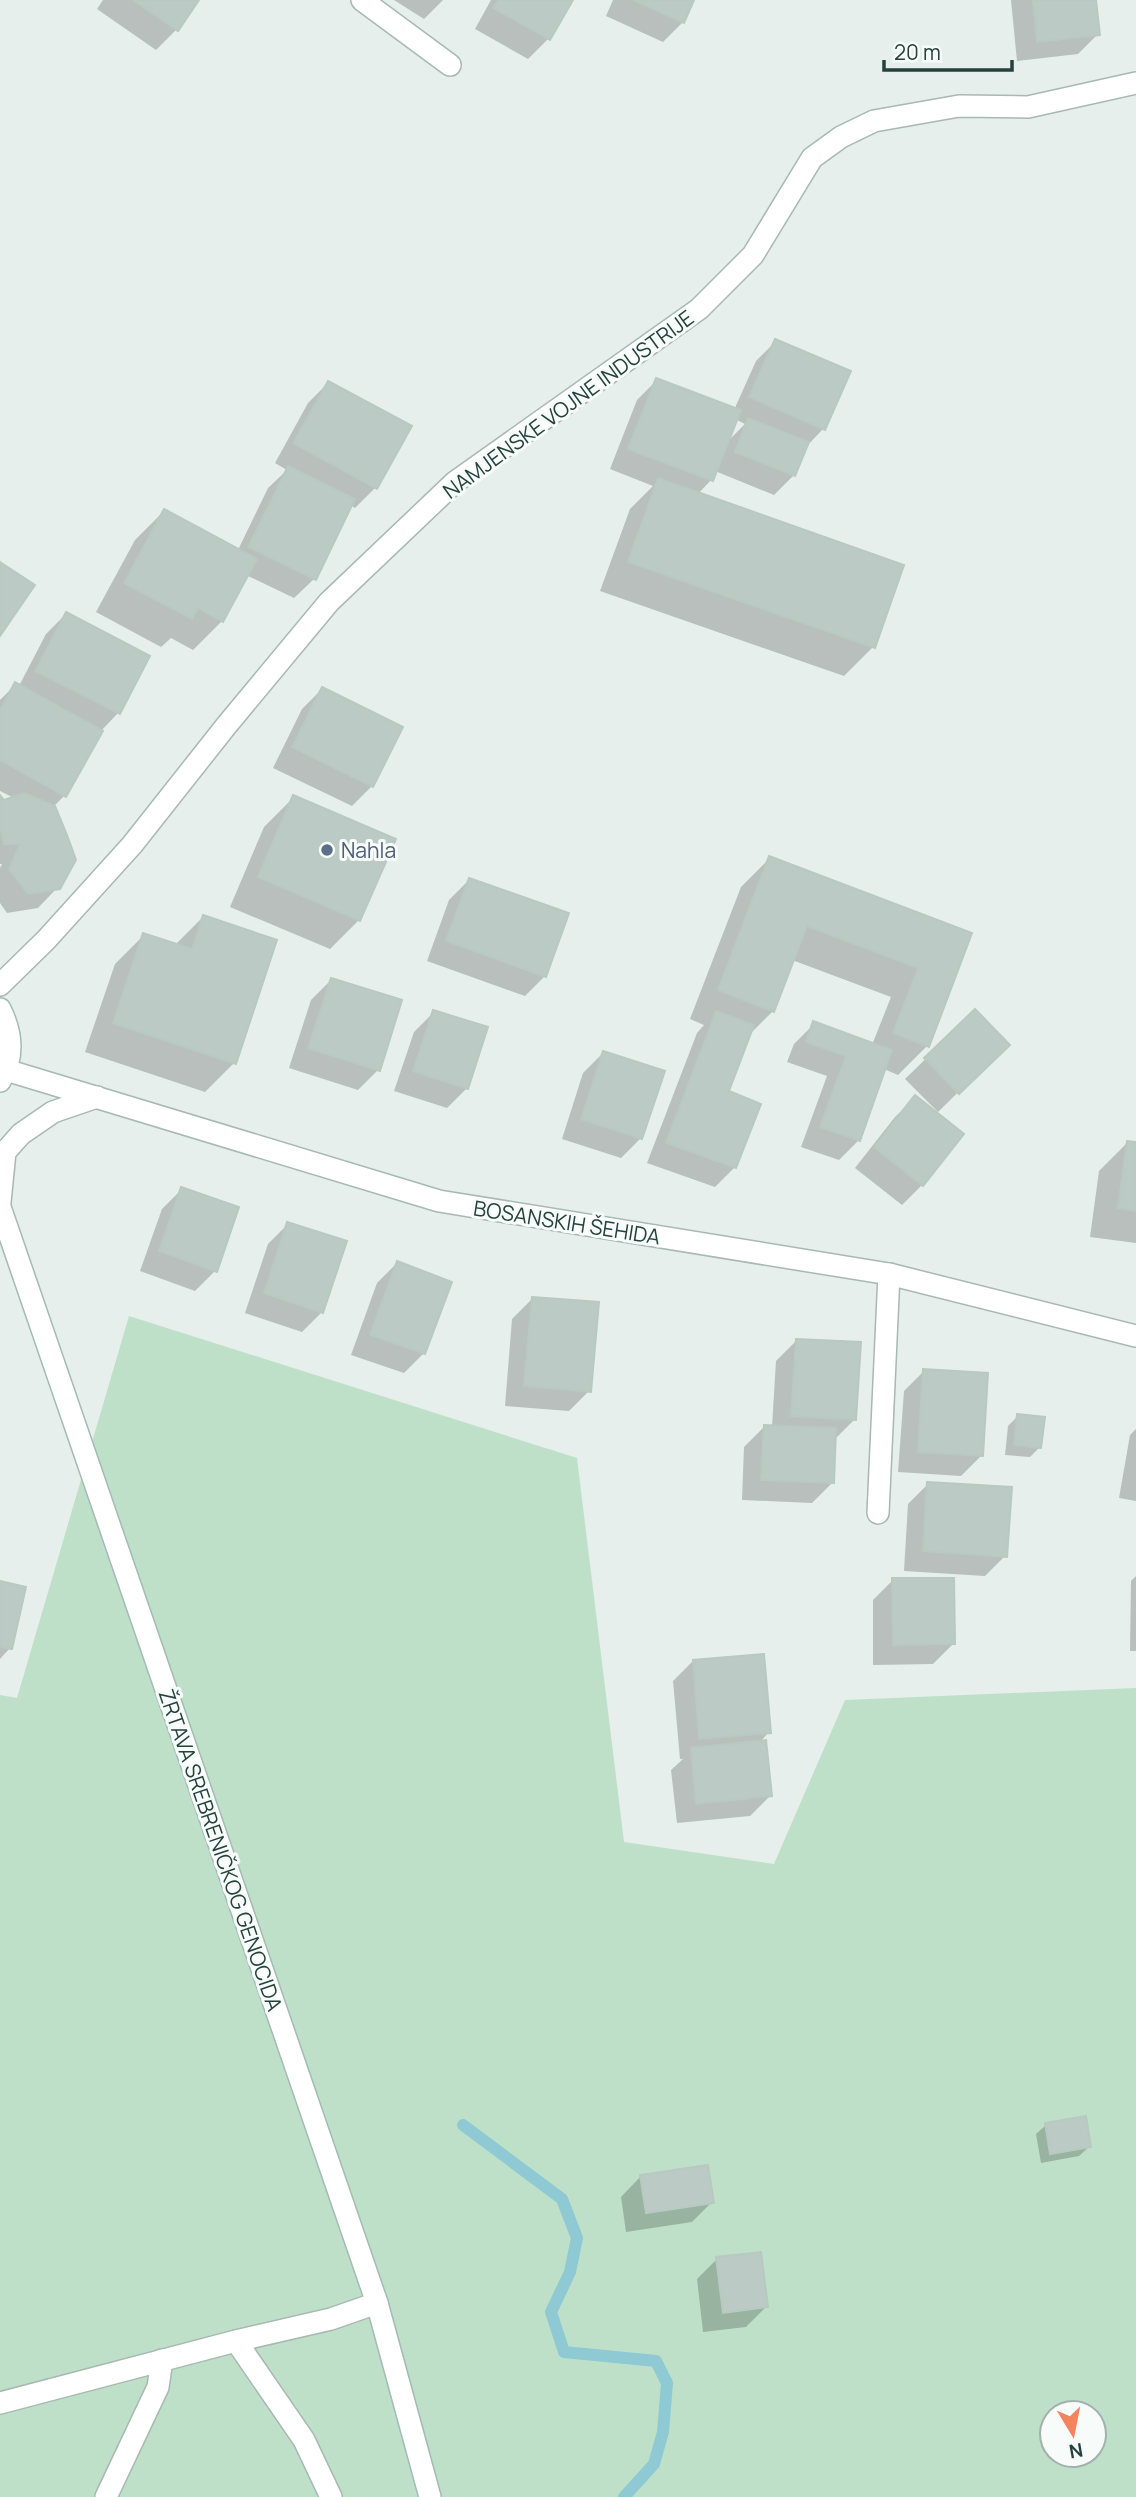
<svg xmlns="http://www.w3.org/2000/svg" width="1136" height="2497" font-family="Manrope,sans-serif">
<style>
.green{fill:#bfe0c8;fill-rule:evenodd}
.shadow{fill:#0003;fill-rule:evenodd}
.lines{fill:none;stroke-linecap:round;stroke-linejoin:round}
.stream{stroke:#8ec9d4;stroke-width:12}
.building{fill:#bbcac4;stroke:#b8c9c2;stroke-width:2}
.lane-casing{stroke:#a8b8b2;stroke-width:24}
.street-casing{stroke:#a8b8b2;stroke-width:24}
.secondary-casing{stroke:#a4bbb3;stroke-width:24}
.lane{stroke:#fff;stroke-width:21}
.street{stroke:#fff;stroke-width:21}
.secondary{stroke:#fff;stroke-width:21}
.service-dot{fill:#5c6f8a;stroke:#f7fbf9;stroke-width:2.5}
.labels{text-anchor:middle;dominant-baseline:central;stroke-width:6;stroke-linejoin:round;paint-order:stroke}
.street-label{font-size:21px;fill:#24423a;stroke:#f7fbf9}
.service-label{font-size:21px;fill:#4e5e75;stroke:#f7fbf9;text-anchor:start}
</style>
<rect width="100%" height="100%" fill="#e6efeb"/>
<path class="green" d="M 129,1316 L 577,1458 L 624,1842 L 774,1864 L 845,1700 L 1136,1688 L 1136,2497 L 0,2497 L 0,1695 L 17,1698 ZM 1052,2413 L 1094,2413 L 1094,2455 L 1052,2455 Z"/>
<g class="shadow">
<path d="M 103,0 L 197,0 L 176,30 L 156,50 L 97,9 Z"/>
<path d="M 394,0 L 443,0 L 424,19 Z"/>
<path d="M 491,0 L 571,0 L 548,39 L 528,59 L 475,29 Z"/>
<path d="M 613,0 L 693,0 L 683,22 L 663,42 L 606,16 Z"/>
<path d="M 1011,0 L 1095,0 L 1098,34 L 1078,54 L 1017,61 Z"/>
<path d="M 776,341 L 823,429 L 806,447 L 794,475 L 774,495 L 715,471 L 711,480 L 698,494 L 873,647 L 844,676 L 600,591 L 630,509 L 653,486 L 610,469 L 637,400 L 657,380 L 734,410 L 756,361 ZM 735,419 L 745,424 L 726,443 Z"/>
<path d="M 328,383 L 375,488 L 355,508 L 350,505 L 314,579 L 294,598 L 246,575 L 222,621 L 193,650 L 171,638 L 161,647 L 96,612 L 135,540 L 164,511 L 238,550 L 268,488 L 287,470 L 275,463 L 308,403 Z"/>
<path d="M 66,614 L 148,657 L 118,713 L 101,731 L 64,796 L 53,807 L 58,887 L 38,908 L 7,913 L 0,903 L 0,868 L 2,864 L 0,864 L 0,798 L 4,802 L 14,798 L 0,791 L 0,700 L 16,684 L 19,686 L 46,634 Z"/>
<path d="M 322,689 L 372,786 L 352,806 L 273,768 L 302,709 Z"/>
<path d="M 293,798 L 359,920 L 330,949 L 230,907 L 264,827 Z"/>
<path d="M 770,858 L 970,934 L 927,1046 L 898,1075 L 884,1069 L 859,1140 L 839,1160 L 801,1147 L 827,1076 L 787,1062 L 794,1044 L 814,1024 L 872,1045 L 891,997 L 792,960 L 773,1011 L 748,1036 L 727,1092 L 735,1167 L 715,1187 L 647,1163 L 697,1033 L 704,1025 L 690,1019 L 741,887 Z"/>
<path d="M 469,880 L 545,976 L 525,996 L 427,961 L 449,900 Z"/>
<path d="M 203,917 L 234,1063 L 205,1092 L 85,1052 L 115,964 L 144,935 L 175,945 Z"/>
<path d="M 331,980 L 378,1070 L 358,1090 L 289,1068 L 311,1000 Z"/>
<path d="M 975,1011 L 1007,1044 L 938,1112 L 905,1079 Z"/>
<path d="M 434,1012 L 467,1088 L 447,1108 L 394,1091 L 414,1032 Z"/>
<path d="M 603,1053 L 641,1138 L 621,1158 L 562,1139 L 583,1073 Z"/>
<path d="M 915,1098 L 922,1185 L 902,1205 L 855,1168 L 895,1117 Z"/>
<path d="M 1128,1142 L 1136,1143 L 1136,1243 L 1090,1237 L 1099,1171 Z"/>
<path d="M 182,1189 L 215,1271 L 195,1291 L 140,1271 L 162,1209 Z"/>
<path d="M 288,1224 L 322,1312 L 302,1332 L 245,1313 L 268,1244 Z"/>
<path d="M 397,1263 L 424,1353 L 404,1373 L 351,1355 L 377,1283 Z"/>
<path d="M 532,1299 L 589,1391 L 569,1411 L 505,1406 L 512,1319 Z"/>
<path d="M 796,1341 L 855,1419 L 834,1440 L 832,1483 L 812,1503 L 742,1500 L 744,1447 L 764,1427 L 772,1427 L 776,1361 Z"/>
<path d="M 924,1371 L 981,1456 L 961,1476 L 898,1472 L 904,1391 Z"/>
<path d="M 1018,1416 L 1039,1448 L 1030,1457 L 1005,1455 L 1008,1426 Z"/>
<path d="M 1136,1429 L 1136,1501 L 1119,1498 L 1130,1435 Z"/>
<path d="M 928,1484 L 1005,1556 L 985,1576 L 904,1571 L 908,1504 Z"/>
<path d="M 1136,1576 L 1136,1651 L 1130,1651 L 1131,1581 Z"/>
<path d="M 893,1580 L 953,1644 L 933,1664 L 873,1665 L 873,1600 Z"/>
<path d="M 0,1583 L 10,1648 L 0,1659 Z"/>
<path d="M 693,1661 L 769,1732 L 760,1742 L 770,1796 L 750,1816 L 677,1823 L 671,1770 L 683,1759 L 680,1759 L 673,1681 Z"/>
<path d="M 1046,2125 L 1089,2147 L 1079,2156 L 1041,2163 L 1036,2134 Z"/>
<path d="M 641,2176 L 712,2202 L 692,2222 L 626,2232 L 621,2197 Z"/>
<path d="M 717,2259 L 766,2307 L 746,2327 L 703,2332 L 697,2279 Z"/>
</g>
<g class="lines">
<path class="stream" d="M 463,2125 L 562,2199 L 577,2238 L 570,2272 L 551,2312 L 564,2352 L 656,2361 L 667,2383 L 663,2432 L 654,2464 L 624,2497"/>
</g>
<g class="building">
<path d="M 133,0 L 199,0 L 178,31 Z"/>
<path d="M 498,0 L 573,0 L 550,40 L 493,8 Z"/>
<path d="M 633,0 L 694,0 L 684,23 Z"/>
<path d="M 1033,0 L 1096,0 L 1100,35 L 1037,42 Z"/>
<path d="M 775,339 L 851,371 L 825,430 L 749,397 Z"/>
<path d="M 656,378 L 741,410 L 713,481 L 628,449 Z"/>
<path d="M 328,381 L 412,426 L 377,489 L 293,443 Z"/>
<path d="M 748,418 L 809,442 L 795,476 L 735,452 Z"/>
<path d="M 288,466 L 355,499 L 316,580 L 248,547 Z"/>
<path d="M 658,478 L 904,565 L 875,648 L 628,562 Z"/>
<path d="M 164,509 L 257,559 L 223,622 L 198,608 L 192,619 L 124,583 Z"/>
<path d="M 0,562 L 35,585 L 0,636 Z"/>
<path d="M 66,612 L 150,656 L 120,714 L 35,671 Z"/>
<path d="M 15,682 L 103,731 L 66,797 L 0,760 L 0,710 Z"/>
<path d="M 322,687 L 403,727 L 373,787 L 292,747 Z"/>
<path d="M 24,793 L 55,806 L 67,835 L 76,860 L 60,889 L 28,894 L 9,869 L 20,844 L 4,844 L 0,826 L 0,795 L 4,800 Z"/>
<path d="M 293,795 L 396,839 L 360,921 L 258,877 Z"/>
<path d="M 769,856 L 972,933 L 929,1047 L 893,1033 L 918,968 L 807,926 L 774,1012 L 718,990 Z"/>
<path d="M 469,878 L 569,913 L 546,977 L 446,941 Z"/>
<path d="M 203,915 L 277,940 L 236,1064 L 113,1023 L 143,933 L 192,949 Z"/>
<path d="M 331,978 L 402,1000 L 380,1071 L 308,1048 Z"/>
<path d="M 975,1009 L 1010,1045 L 959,1094 L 924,1058 Z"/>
<path d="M 433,1010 L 488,1027 L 468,1089 L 413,1071 Z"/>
<path d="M 716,1011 L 754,1025 L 729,1091 L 761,1104 L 736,1168 L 666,1143 Z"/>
<path d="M 813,1021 L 892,1050 L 860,1141 L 820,1127 L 846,1056 L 806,1042 Z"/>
<path d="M 603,1051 L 665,1071 L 642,1139 L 581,1119 Z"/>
<path d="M 915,1095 L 964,1134 L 923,1186 L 874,1147 Z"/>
<path d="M 1127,1141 L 1136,1142 L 1136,1211 L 1118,1208 Z"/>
<path d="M 181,1187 L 239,1207 L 217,1272 L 159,1251 Z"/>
<path d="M 287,1222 L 347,1241 L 323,1313 L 264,1293 Z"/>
<path d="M 397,1261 L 452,1282 L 425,1354 L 370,1335 Z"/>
<path d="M 532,1297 L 599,1302 L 591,1392 L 524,1386 Z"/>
<path d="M 796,1339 L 861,1342 L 856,1420 L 791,1416 Z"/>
<path d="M 923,1369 L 988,1373 L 983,1456 L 918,1452 Z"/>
<path d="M 1017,1414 L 1045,1417 L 1041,1448 L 1014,1445 Z"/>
<path d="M 764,1425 L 836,1428 L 834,1483 L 761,1480 Z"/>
<path d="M 927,1482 L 1012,1487 L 1007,1557 L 923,1551 Z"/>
<path d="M 892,1578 L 954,1578 L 955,1644 L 893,1645 Z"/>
<path d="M 0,1581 L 26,1587 L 12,1649 L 0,1647 Z"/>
<path d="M 764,1654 L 771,1733 L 699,1739 L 693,1660 Z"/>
<path d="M 766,1740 L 772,1796 L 696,1804 L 691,1748 Z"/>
<path d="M 1086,2116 L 1091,2147 L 1050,2154 L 1045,2123 Z"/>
<path d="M 708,2165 L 714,2203 L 646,2213 L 640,2175 Z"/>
<path d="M 761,2252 L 768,2307 L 723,2313 L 716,2257 Z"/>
</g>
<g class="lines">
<defs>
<g id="lane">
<path d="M 236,2341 L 304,2440 L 331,2497"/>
<path d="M 106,2497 L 158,2387 L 162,2360"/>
</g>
<g id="street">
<path d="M 362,0 L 450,65"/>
<path d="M 0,985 L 46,940 L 132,845 L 226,726 L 329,602 L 455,482 L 699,309 L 753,255 L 812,158 L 841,137 L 874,121 L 959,106 L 1028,107 L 1136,83"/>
<path d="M 6,1070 L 439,1201 L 889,1274 L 1136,1336"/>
<path d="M 0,1202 L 5,1152 L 21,1134 L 53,1112 L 97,1097"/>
<path d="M 878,1513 L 889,1274"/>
<path d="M 0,2403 L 236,2341 L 331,2319 L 377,2303"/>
</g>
<g id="secondary">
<path d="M 0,1009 C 12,1033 14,1058 0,1081"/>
<path d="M 0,1207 L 377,2303 L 430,2497"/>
</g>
</defs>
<use href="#lane" class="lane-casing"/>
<use href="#street" class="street-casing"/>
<use href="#secondary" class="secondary-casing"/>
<use href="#lane" class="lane"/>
<use href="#street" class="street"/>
<use href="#secondary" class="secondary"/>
</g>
<circle class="service-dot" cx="327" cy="850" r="7"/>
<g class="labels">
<g class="street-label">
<text transform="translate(568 404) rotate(-36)">NAMJENSKE VOJNE INDUSTRIJE</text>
<text transform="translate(567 1222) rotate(9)">BOSANSKIH ŠEHIDA</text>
<text transform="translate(221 1850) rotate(71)">ŽRTAVA SREBRENIČKOG GENOCIDA</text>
</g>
<g class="service-label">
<text x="341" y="850">Nahla</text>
</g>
</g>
<g transform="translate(1073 2434) rotate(170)"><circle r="33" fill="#f7fbf9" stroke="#a3b1ad" stroke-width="2"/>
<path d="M0-5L12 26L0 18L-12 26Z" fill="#f4845f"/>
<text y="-10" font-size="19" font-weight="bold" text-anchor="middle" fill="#24423a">N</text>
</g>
<path d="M884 60v10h128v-10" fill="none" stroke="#24423a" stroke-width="3.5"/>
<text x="894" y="60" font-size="21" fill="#24423a" stroke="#f7fbf9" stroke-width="5" paint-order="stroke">20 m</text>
</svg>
